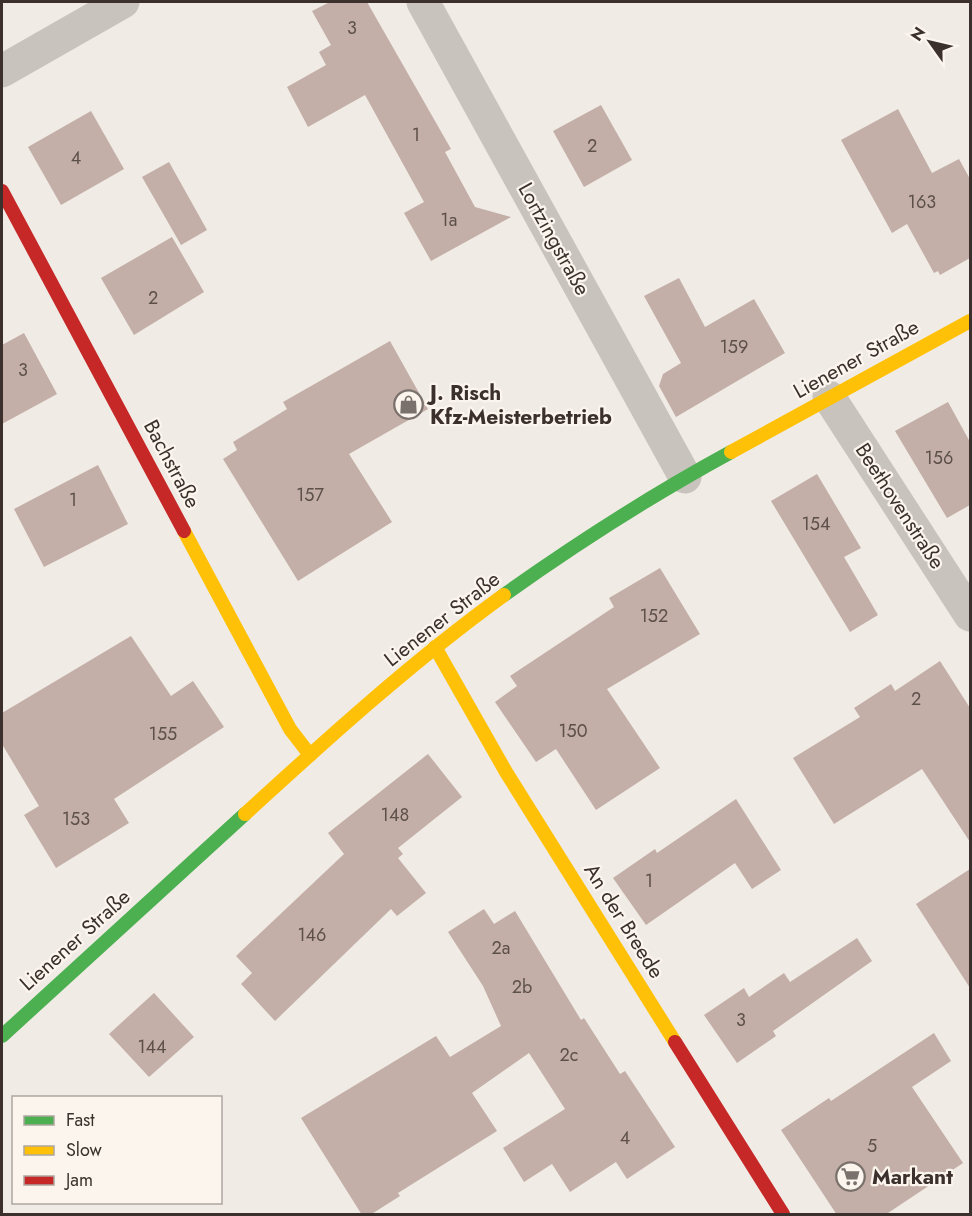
<svg xmlns="http://www.w3.org/2000/svg" width="972" height="1216" font-family="Jost,sans-serif">
<style>
.building{fill:#c3afa7}
.lines{fill:none;stroke-linecap:round;stroke-linejoin:round}
.street{stroke:#c9c3be;stroke-width:33}
.fast{stroke:#4caf50;stroke-width:14}
.slow{stroke:#ffc107;stroke-width:14}
.jam{stroke:#c62828;stroke-width:14}
.labels{text-anchor:middle;dominant-baseline:central;stroke-width:4.5;stroke-linejoin:round;paint-order:stroke}
.number-label{font-size:18px;fill:#5d504a}
.street-label{font-size:21px;fill:#3b302b;stroke:#fbf5ee}
.poi-label{font-size:21px;font-weight:bold;fill:#3b302b;stroke:#fbf5ee;text-anchor:start}
</style>
<rect width="100%" height="100%" fill="#f0ebe5"/>
<g class="building">
<path d="M 330,2 L 367,2 L 451,149 L 445,152 L 475,207 L 511,217 L 431,261 L 404,213 L 424,202 L 365,95 L 308,127 L 287,87 L 326,65 L 319,52 L 331,45 L 312,11 Z"/>
<path d="M 601,105 L 632,160 L 584,187 L 553,131 Z"/>
<path d="M 898,109 L 932,173 L 959,159 L 970,179 L 970,258 L 940,275 L 938,271 L 934,273 L 907,224 L 892,233 L 841,140 Z"/>
<path d="M 91,111 L 124,169 L 61,205 L 28,147 Z"/>
<path d="M 169,162 L 207,230 L 181,245 L 142,177 Z"/>
<path d="M 172,237 L 204,292 L 134,335 L 101,278 Z"/>
<path d="M 679,278 L 705,327 L 754,299 L 785,353 L 676,417 L 659,386 L 663,374 L 681,363 L 644,296 Z"/>
<path d="M 24,333 L 57,394 L 2,424 L 2,345 Z"/>
<path d="M 390,341 L 428,409 L 349,454 L 392,522 L 298,581 L 223,459 L 237,450 L 233,442 L 287,409 L 283,402 Z"/>
<path d="M 948,402 L 970,442 L 970,505 L 947,518 L 895,431 Z"/>
<path d="M 98,465 L 128,524 L 44,567 L 14,509 Z"/>
<path d="M 817,474 L 861,548 L 844,557 L 878,615 L 850,632 L 771,501 Z"/>
<path d="M 660,568 L 700,634 L 607,689 L 660,768 L 596,810 L 556,749 L 536,762 L 495,702 L 517,686 L 510,676 L 614,607 L 609,598 Z"/>
<path d="M 131,636 L 171,696 L 193,681 L 224,727 L 114,799 L 129,823 L 56,868 L 24,815 L 39,806 L 2,744 L 2,713 Z"/>
<path d="M 940,661 L 970,708 L 970,842 L 922,769 L 834,824 L 793,758 L 860,717 L 854,708 L 891,684 L 895,691 Z"/>
<path d="M 428,754 L 462,797 L 398,848 L 403,854 L 398,858 L 426,893 L 397,916 L 391,909 L 275,1021 L 241,984 L 252,973 L 236,956 L 344,854 L 328,833 Z"/>
<path d="M 736,799 L 781,870 L 752,889 L 735,863 L 646,925 L 613,878 L 655,849 L 657,853 Z"/>
<path d="M 970,869 L 970,988 L 916,904 Z"/>
<path d="M 484,909 L 494,924 L 515,911 L 581,1020 L 584,1018 L 620,1074 L 625,1071 L 675,1147 L 627,1179 L 616,1162 L 570,1192 L 552,1164 L 524,1182 L 503,1148 L 565,1109 L 529,1053 L 472,1093 L 497,1131 L 398,1193 L 400,1196 L 370,1215 L 362,1215 L 301,1118 L 436,1036 L 450,1057 L 501,1026 L 483,986 L 448,932 Z"/>
<path d="M 857,938 L 872,961 L 773,1031 L 776,1036 L 737,1063 L 704,1015 L 744,988 L 749,997 L 784,973 L 790,982 Z"/>
<path d="M 154,993 L 194,1037 L 149,1077 L 109,1034 Z"/>
<path d="M 934,1033 L 951,1061 L 912,1087 L 963,1163 L 885,1215 L 837,1215 L 781,1130 L 829,1098 L 831,1101 Z"/>
</g>
<g class="lines">
<g class="street">
<path d="M 423,2 L 685,477"/>
<path d="M 2,71 L 123,2"/>
<path d="M 829,397 L 970,615"/>
</g>
<g class="fast">
<path d="M 504,595 C 577,543 652,495 731,452"/>
<path d="M 2,1036 L 245,814"/>
</g>
<g class="slow">
<path d="M 731,452 L 970,321"/>
<path d="M 184,531 L 290,729 L 310,755"/>
<path d="M 435,647 L 506,772 L 675,1042"/>
<path d="M 245,814 C 328,738 413,661 504,595"/>
</g>
<g class="jam">
<path d="M 2,191 L 184,531"/>
<path d="M 675,1042 L 783,1214"/>
</g>
</g>
<defs>
<symbol id="shop-ring" viewBox="-11 -11 22 22"><circle r="9.5" fill="#fbf5ee" stroke="#7a716c" stroke-width="1.5"/><path d="M-5-2.5h2.3a2.7 3.5 0 0 1 5.4 0H5L5.5 6h-11ZM-1.5-2.5h3a1.5 2.3 0 0 0-3 0Z" fill="#7a716c"/></symbol>
<symbol id="supermarket-ring" viewBox="-11 -11 22 22"><circle r="9.5" fill="#fbf5ee" stroke="#7a716c" stroke-width="1.5"/><path d="M-6-5.5h2.5l.6 2H6L4.5 2H-2.5L-4.4-4H-6ZM-1.5 3.2a1.3 1.3 0 1 0 .1 0ZM3 3.2a1.3 1.3 0 1 0 .1 0Z" fill="#7a716c"/></symbol>
</defs>
<g fill-rule="evenodd">
<use href="#shop-ring" x="392" y="388" width="33" height="33"/>
<use href="#supermarket-ring" x="834" y="1160" width="33" height="33"/>
</g>
<g class="labels">
<g class="number-label">
<text x="352" y="28">3</text>
<text x="416" y="135">1</text>
<text x="592" y="146">2</text>
<text x="76" y="158">4</text>
<text x="922" y="202">163</text>
<text x="449" y="220">1a</text>
<text x="153" y="298">2</text>
<text x="734" y="347">159</text>
<text x="23" y="370">3</text>
<text x="939" y="458">156</text>
<text x="310" y="495">157</text>
<text x="73" y="500">1</text>
<text x="816" y="524">154</text>
<text x="654" y="616">152</text>
<text x="916" y="699">2</text>
<text x="573" y="731">150</text>
<text x="163" y="734">155</text>
<text x="395" y="815">148</text>
<text x="76" y="819">153</text>
<text x="649" y="881">1</text>
<text x="312" y="935">146</text>
<text x="501" y="948">2a</text>
<text x="522" y="987">2b</text>
<text x="741" y="1020">3</text>
<text x="152" y="1047">144</text>
<text x="569" y="1055">2c</text>
<text x="625" y="1138">4</text>
<text x="872" y="1146">5</text>
</g>
<g class="street-label">
<text transform="translate(554 239) rotate(61)">Lortzingstraße</text>
<text transform="translate(856 359) rotate(-29)">Lienener Straße</text>
<text transform="translate(172 464) rotate(62)">Bachstraße</text>
<text transform="translate(900 506) rotate(57)">Beethovenstraße</text>
<text transform="translate(442 619) rotate(-38)">Lienener Straße</text>
<text transform="translate(624 921) rotate(58)">An der Breede</text>
<text transform="translate(75 940) rotate(-42)">Lienener Straße</text>
</g>
<g class="poi-label">
<text x="430" y="393">J. Risch<tspan x="430" dy="24">Kfz-Meisterbetrieb</tspan></text>
<text x="872" y="1177">Markant</text>
</g>
</g>
<rect width="972" height="1216" fill="none" stroke="#3b302b" stroke-width="6"/>
<rect x="12" y="1096" width="210" height="108" fill="#fbf5ee" stroke="#aea6a0" stroke-width="1.5"/>
<rect x="24" y="1116" width="30" height="9" fill="#4caf50" stroke="#aea6a0" stroke-width="1.5"/>
<text x="66" y="1126" font-size="18" fill="#3b302b">Fast</text>
<rect x="24" y="1146" width="30" height="9" fill="#ffc107" stroke="#aea6a0" stroke-width="1.5"/>
<text x="66" y="1156" font-size="18" fill="#3b302b">Slow</text>
<rect x="24" y="1176" width="30" height="9" fill="#c62828" stroke="#aea6a0" stroke-width="1.5"/>
<text x="66" y="1186" font-size="18" fill="#3b302b">Jam</text>
<g transform="translate(930 42) rotate(304)" stroke="#fbf5ee" stroke-width="4.5" paint-order="stroke">
<path d="M0-4.5L10 22L0 15L-10 22Z" fill="#3b302b"/>
<text y="-9" font-size="16" font-weight="bold" text-anchor="middle" fill="#3b302b">N</text>
</g>
</svg>
